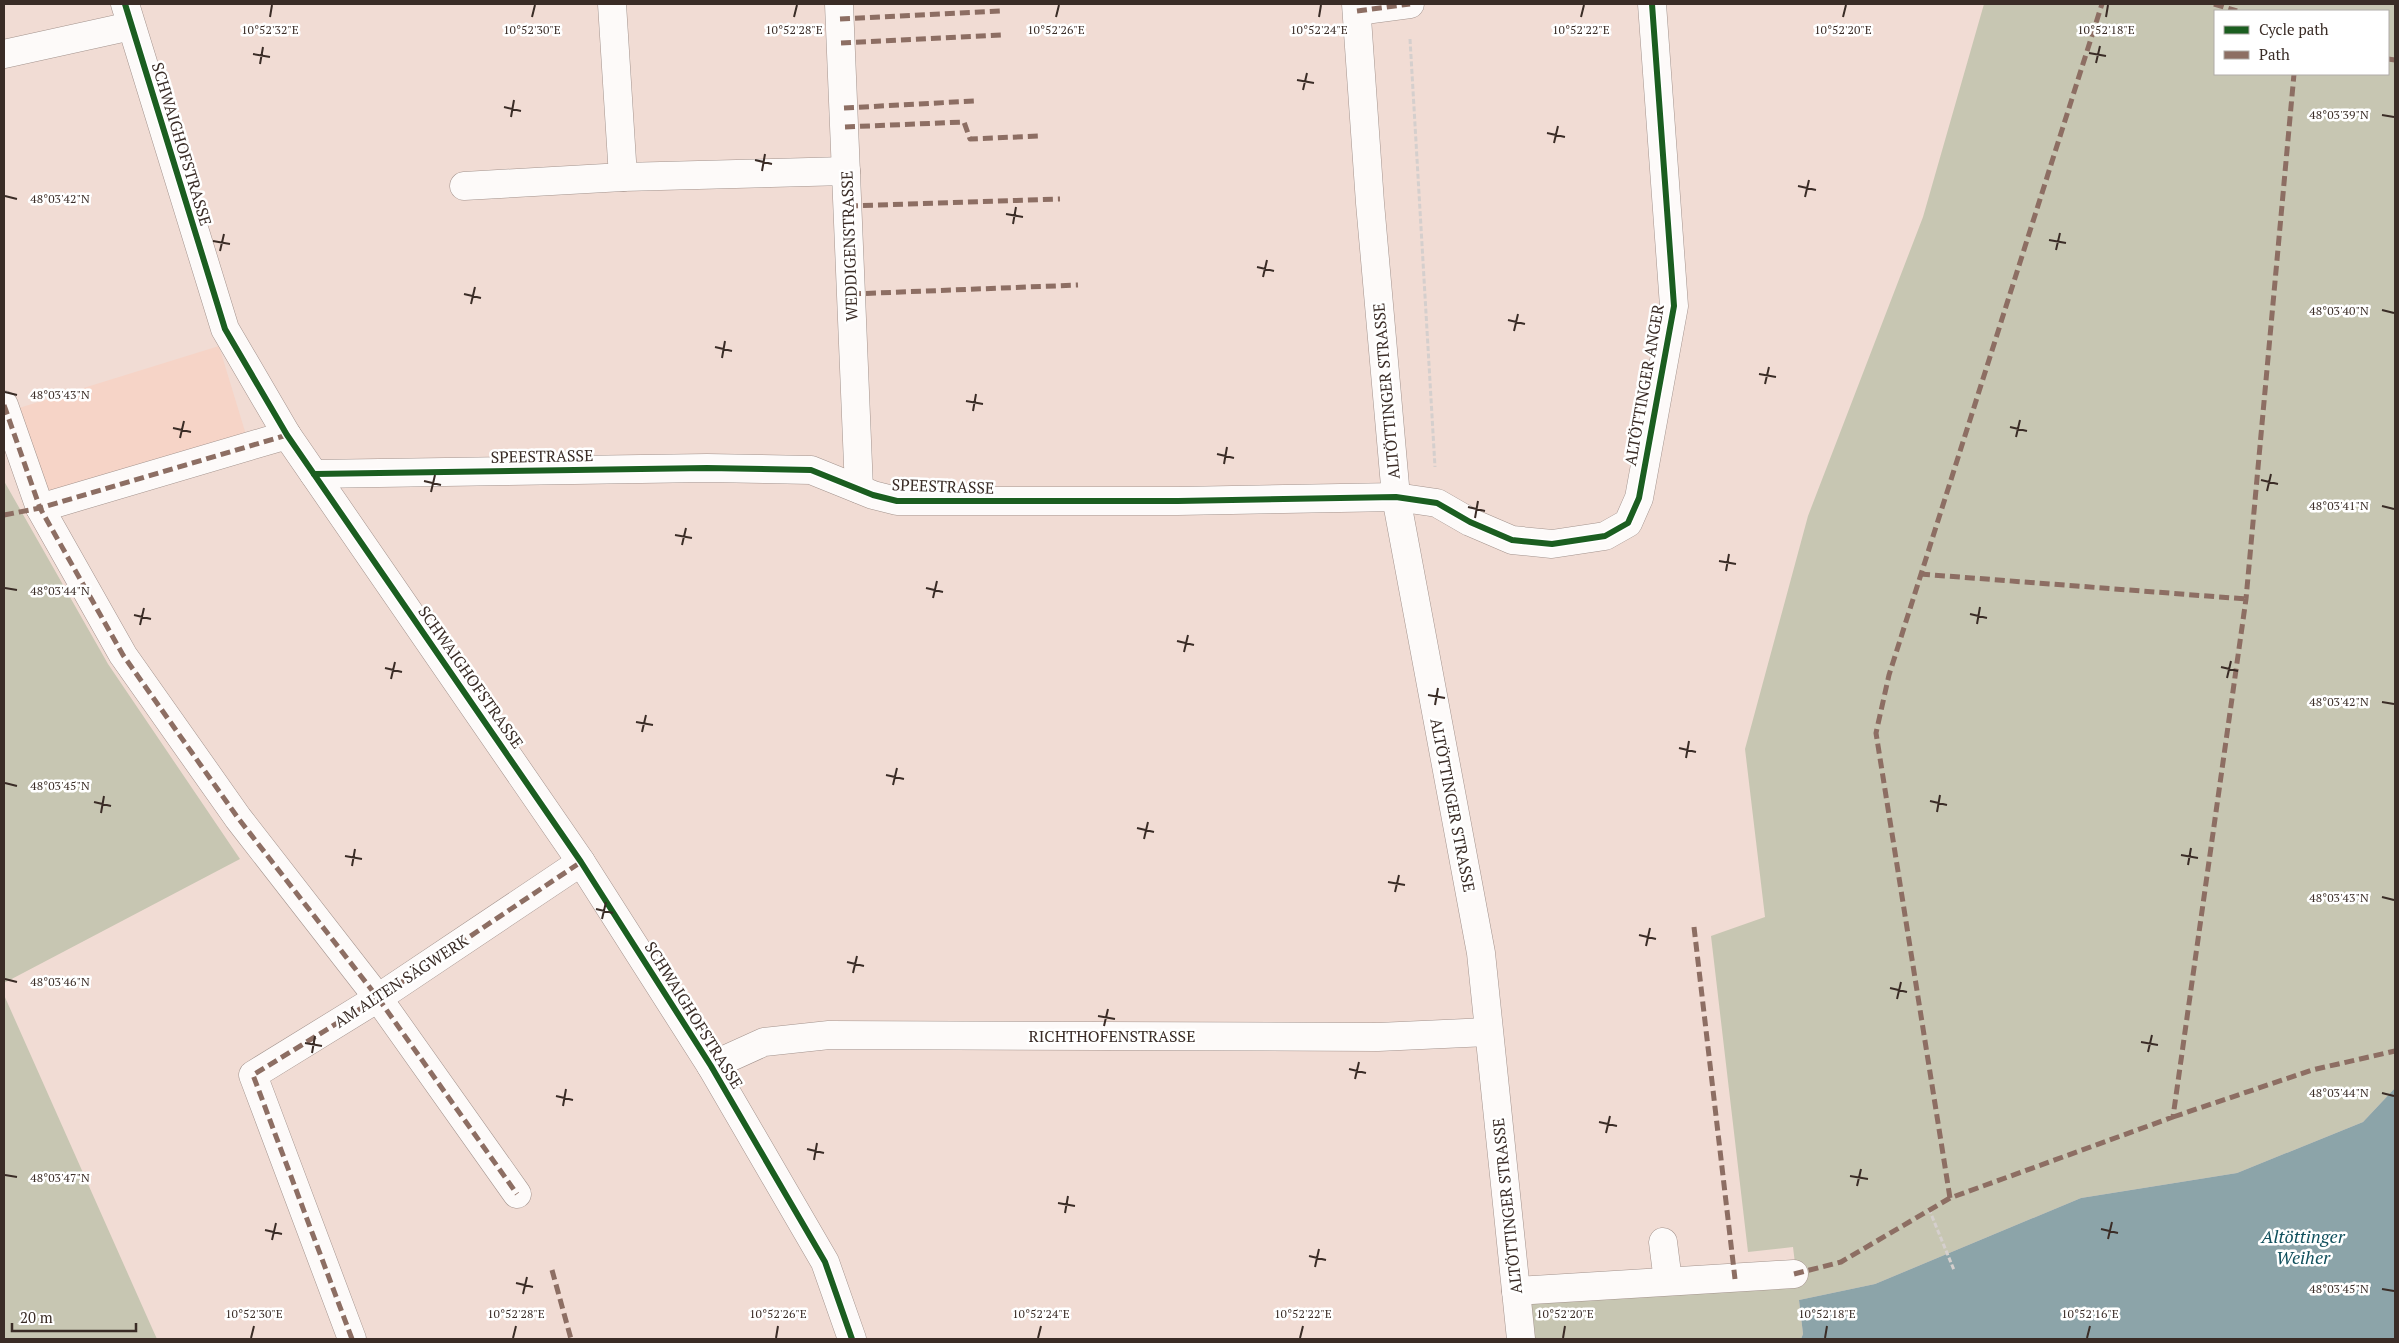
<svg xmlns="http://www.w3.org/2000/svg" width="2399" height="1343" font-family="'PT Serif',serif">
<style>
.built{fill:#f6d4c7}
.green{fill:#c7c6b2;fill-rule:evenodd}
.water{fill:#8ca4a9}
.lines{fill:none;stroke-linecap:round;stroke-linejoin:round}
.minor-casing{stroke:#a3938d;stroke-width:29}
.path{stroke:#d5cfcd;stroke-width:3;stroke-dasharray:5 2.5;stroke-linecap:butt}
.minor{stroke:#fdfaf9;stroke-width:28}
.quiet{stroke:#8d6e63;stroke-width:5;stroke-dasharray:10 5;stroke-linecap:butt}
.cycleway-casing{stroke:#fff;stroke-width:9}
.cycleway{stroke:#1b5e20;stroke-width:6}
.ticks{fill:none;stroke:#3a2c26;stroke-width:2}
.labels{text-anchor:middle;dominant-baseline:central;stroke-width:5;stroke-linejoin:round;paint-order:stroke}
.street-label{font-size:16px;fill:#3a2c26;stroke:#fff}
.water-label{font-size:18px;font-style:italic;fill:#10505d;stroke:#fff}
.ticks-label{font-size:12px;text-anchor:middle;fill:#3a2c26;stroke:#fff;stroke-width:5;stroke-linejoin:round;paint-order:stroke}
</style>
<rect width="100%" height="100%" fill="#f1dcd4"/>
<path class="built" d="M 219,346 L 247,438 L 48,500 L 19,408 Z"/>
<g class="green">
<path d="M 1984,4 L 2395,4 L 2395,1088 L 2363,1122 L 2237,1173 L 2081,1198 L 1875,1284 L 1799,1300 L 1803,1334 L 1801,1339 L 1526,1339 L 1516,1291 L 1797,1280 L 1793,1247 L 1748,1252 L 1711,936 L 1765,917 L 1745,749 L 1808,516 L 1923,217 ZM 2215,11 L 2388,11 L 2388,74 L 2215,74 Z"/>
<path d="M 4,481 L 108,664 L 240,859 L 4,983 Z"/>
<path d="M 4,995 L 152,1328 L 157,1339 L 4,1339 Z"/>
</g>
<path class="water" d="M 2395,1088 L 2395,1339 L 1801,1339 L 1803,1334 L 1799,1300 L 1875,1284 L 2081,1198 L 2237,1173 L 2363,1122 Z"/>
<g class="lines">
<defs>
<g id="minor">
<path d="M 125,4 L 225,329 L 287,435 L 581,862 L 711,1066 L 825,1262 L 852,1339"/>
<path d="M 612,4 L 623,177 L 846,171"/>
<path d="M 839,4 L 859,489"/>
<path d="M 1356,4 L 1370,203 L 1396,497 L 1481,953 L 1521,1339"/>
<path d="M 1357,11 L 1410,4"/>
<path d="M 4,54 L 131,26"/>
<path d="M 464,186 L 623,177"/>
<path d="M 4,405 L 40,508 L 123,655 L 238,818 L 378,998 L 517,1194"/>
<path d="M 314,474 L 707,468 L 811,470 L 873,495 L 897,501 L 1178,501 L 1396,497 L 1437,503 L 1470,522 L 1512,540 L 1552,544 L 1605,536 L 1628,523 L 1639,498 L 1674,306 L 1652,4"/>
<path d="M 40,508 L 287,435"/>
<path d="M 711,1066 L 764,1042 L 829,1035 L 1378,1037 L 1488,1032"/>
<path d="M 1663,1242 L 1668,1281"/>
<path d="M 1516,1291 L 1794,1274"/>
<path d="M 352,1339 L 253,1075 L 378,998 L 581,862"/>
</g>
</defs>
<use href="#minor" class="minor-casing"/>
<g class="path">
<path d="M 1410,39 L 1435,467"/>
<path d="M 1929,1209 L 1954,1270"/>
</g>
<use href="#minor" class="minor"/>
<g class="quiet">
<path d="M 2214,4 L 2237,11"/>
<path d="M 1357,11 L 1410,4"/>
<path d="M 840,19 L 1000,11"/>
<path d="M 841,43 L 1001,35"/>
<path d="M 2388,59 L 2395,60"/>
<path d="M 844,108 L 974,101"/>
<path d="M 845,127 L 964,122 L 970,139 L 1039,136"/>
<path d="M 848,206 L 1060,199"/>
<path d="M 851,294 L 1078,285"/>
<path d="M 4,405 L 40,508 L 123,655 L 238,818 L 378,998 L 517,1194"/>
<path d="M 4,515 L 40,508 L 287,435"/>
<path d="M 1920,574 L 2246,599"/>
<path d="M 1694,927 L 1735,1279"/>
<path d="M 2173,1117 L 2312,1070 L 2395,1051"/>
<path d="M 1950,1198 L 1876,733 L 1889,675 L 2102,4"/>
<path d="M 552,1270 L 571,1339"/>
<path d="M 1794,1274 L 1841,1262 L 1950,1198 L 2173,1117 L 2246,599 L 2294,74"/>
<path d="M 352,1339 L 253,1075 L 378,998 L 581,862"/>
</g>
<defs>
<g id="cycleway">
<path d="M 125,4 L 225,329 L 287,435 L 581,862 L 711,1066 L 825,1262 L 852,1339"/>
<path d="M 314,474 L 707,468 L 811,470 L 873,495 L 897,501 L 1178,501 L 1396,497 L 1437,503 L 1470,522 L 1512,540 L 1552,544 L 1605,536 L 1628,523 L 1639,498 L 1674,306 L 1652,4"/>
</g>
</defs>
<use href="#cycleway" class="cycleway-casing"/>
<use href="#cycleway" class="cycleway"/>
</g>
<path class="ticks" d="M 270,17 L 272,5M 532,17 L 535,5M 794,17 L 797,5M 1056,17 L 1059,5M 1319,17 L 1321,5M 1581,17 L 1584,5M 1843,17 L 1846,5M 2106,17 L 2108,5M 2089,53 L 2106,56M 253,54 L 270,57M 2096,63 L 2100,46M 260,64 L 263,47M 1297,80 L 1314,83M 1303,90 L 1307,73M 504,107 L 521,111M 2382,115 L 2394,117M 511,117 L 514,100M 1547,133 L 1565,137M 1554,143 L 1558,126M 755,160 L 772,164M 762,171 L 765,154M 1798,186 L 1816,190M 5,196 L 17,199M 1805,197 L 1809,180M 1006,214 L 1023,217M 1013,224 L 1016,207M 2049,240 L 2066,243M 213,241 L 230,244M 2056,250 L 2060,233M 220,251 L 224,234M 1257,267 L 1274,271M 1263,277 L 1267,260M 464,294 L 481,298M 471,304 L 475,287M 2382,310 L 2394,313M 1508,320 L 1525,324M 1514,331 L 1518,314M 715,347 L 732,351M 722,358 L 725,341M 1759,374 L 1776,377M 1765,384 L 1769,367M 5,392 L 17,395M 966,401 L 983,404M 973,411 L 976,394M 2010,427 L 2027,431M 173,428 L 191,432M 2016,437 L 2020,420M 180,438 L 184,421M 1217,454 L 1234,458M 1224,464 L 1227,447M 2261,480 L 2278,484M 424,481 L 441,485M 2267,491 L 2271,474M 431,492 L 435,475M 2382,506 L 2394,509M 1468,507 L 1485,511M 1475,518 L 1478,501M 675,535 L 692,538M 682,545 L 686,528M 1719,561 L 1736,564M 1726,571 L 1729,554M 5,588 L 17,590M 926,588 L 943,592M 933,598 L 937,581M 1970,614 L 1987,618M 134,615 L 151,619M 1977,624 L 1980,607M 140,625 L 144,608M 1177,641 L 1194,645M 1184,652 L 1188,635M 2221,667 L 2238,671M 385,668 L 402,672M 2227,678 L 2231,661M 391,679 L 395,662M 1428,695 L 1445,698M 2382,702 L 2394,704M 1435,705 L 1438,688M 636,722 L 653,725M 642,732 L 646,715M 1679,748 L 1696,752M 1686,758 L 1689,741M 886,775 L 904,779M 5,783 L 17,786M 893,785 L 897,768M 1930,801 L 1947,805M 94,802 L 111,806M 1937,812 L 1940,795M 101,813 L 104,796M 1137,828 L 1154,832M 1144,839 L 1148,822M 2181,855 L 2198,858M 345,856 L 362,859M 2188,865 L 2191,848M 352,866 L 355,849M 1388,882 L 1405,885M 1395,892 L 1399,875M 2382,897 L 2394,900M 596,909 L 613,913M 602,919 L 606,902M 1639,935 L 1656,939M 1646,946 L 1650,928M 847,962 L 864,966M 853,973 L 857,956M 5,979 L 17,982M 1890,988 L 1907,992M 1897,999 L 1901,982M 1098,1016 L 1115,1019M 1104,1026 L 1108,1009M 2141,1042 L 2158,1045M 305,1043 L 322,1046M 2148,1052 L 2152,1035M 312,1053 L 315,1036M 1349,1069 L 1366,1073M 1355,1079 L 1359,1062M 2382,1093 L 2394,1096M 556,1096 L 573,1100M 563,1106 L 566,1089M 1599,1122 L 1617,1126M 1606,1133 L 1610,1116M 807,1149 L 824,1153M 814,1160 L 817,1143M 5,1175 L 17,1177M 1850,1176 L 1868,1179M 1857,1186 L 1861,1169M 1058,1203 L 1075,1206M 1065,1213 L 1068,1196M 2101,1229 L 2118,1233M 265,1230 L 282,1234M 2108,1239 L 2112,1222M 272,1240 L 276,1223M 1309,1256 L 1326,1260M 1315,1267 L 1319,1249M 516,1283 L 533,1287M 2382,1289 L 2394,1291M 523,1294 L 527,1277M 251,1338 L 254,1326M 513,1338 L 516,1326M 776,1338 L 778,1326M 1038,1338 L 1041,1326M 1300,1338 L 1303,1326M 1563,1338 L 1565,1326M 1825,1338 L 1827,1326M 2087,1338 L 2090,1326"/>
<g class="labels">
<g class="street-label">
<text transform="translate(182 144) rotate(73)">SCHWAIGHOFSTRASSE</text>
<text transform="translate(849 246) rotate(-92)">WEDDIGENSTRASSE</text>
<text transform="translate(1644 385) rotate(-80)">ALTÖTTINGER ANGER</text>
<text transform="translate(1386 391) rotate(-95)">ALTÖTTINGER STRASSE</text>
<text transform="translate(542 456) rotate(-1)">SPEESTRASSE</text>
<text transform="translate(943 486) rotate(2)">SPEESTRASSE</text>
<text transform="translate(471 677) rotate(55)">SCHWAIGHOFSTRASSE</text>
<text transform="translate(1453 805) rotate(79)">ALTÖTTINGER STRASSE</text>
<text transform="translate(401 981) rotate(-33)">AM ALTEN SÄGWERK</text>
<text transform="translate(694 1015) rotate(58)">SCHWAIGHOFSTRASSE</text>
<text x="1112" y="1036">RICHTHOFENSTRASSE</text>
<text transform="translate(1507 1206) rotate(-96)">ALTÖTTINGER STRASSE</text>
</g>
<g class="water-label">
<text x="2303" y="1236">Altöttinger<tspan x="2303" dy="21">Weiher</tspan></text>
</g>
</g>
<g class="ticks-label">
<text x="270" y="34">10°52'32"E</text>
<text x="532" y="34">10°52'30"E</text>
<text x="794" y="34">10°52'28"E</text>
<text x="1056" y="34">10°52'26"E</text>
<text x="1319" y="34">10°52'24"E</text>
<text x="1581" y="34">10°52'22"E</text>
<text x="1843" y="34">10°52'20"E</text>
<text x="2106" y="34">10°52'18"E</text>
<text x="2339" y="119">48°03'39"N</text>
<text x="60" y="203">48°03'42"N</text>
<text x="2339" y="315">48°03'40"N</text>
<text x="60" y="399">48°03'43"N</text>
<text x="2339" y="510">48°03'41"N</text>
<text x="60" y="595">48°03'44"N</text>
<text x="2339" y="706">48°03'42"N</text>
<text x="60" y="790">48°03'45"N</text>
<text x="2339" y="902">48°03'43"N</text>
<text x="60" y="986">48°03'46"N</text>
<text x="2339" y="1097">48°03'44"N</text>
<text x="60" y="1182">48°03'47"N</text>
<text x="2339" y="1293">48°03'45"N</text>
<text x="254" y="1318">10°52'30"E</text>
<text x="516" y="1318">10°52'28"E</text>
<text x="778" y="1318">10°52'26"E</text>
<text x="1041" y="1318">10°52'24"E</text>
<text x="1303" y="1318">10°52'22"E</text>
<text x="1565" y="1318">10°52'20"E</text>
<text x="1827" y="1318">10°52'18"E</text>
<text x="2090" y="1318">10°52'16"E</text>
</g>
<rect width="2399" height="1343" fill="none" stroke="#3a2c26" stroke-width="10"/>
<rect x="2214" y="10" width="175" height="65" fill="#ffffff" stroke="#b0aba8"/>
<rect x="2224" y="26" width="25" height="8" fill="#1b5e20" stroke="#b0aba8"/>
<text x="2259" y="35" font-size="15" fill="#3a2c26">Cycle path</text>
<rect x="2224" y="51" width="25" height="8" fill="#8d6e63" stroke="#b0aba8"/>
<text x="2259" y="60" font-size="15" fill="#3a2c26">Path</text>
<path d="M12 1323v8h124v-8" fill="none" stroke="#3a2c26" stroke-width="2.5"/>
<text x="20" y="1323" font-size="15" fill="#3a2c26" stroke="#ffffff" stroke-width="4" paint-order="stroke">20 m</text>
</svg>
